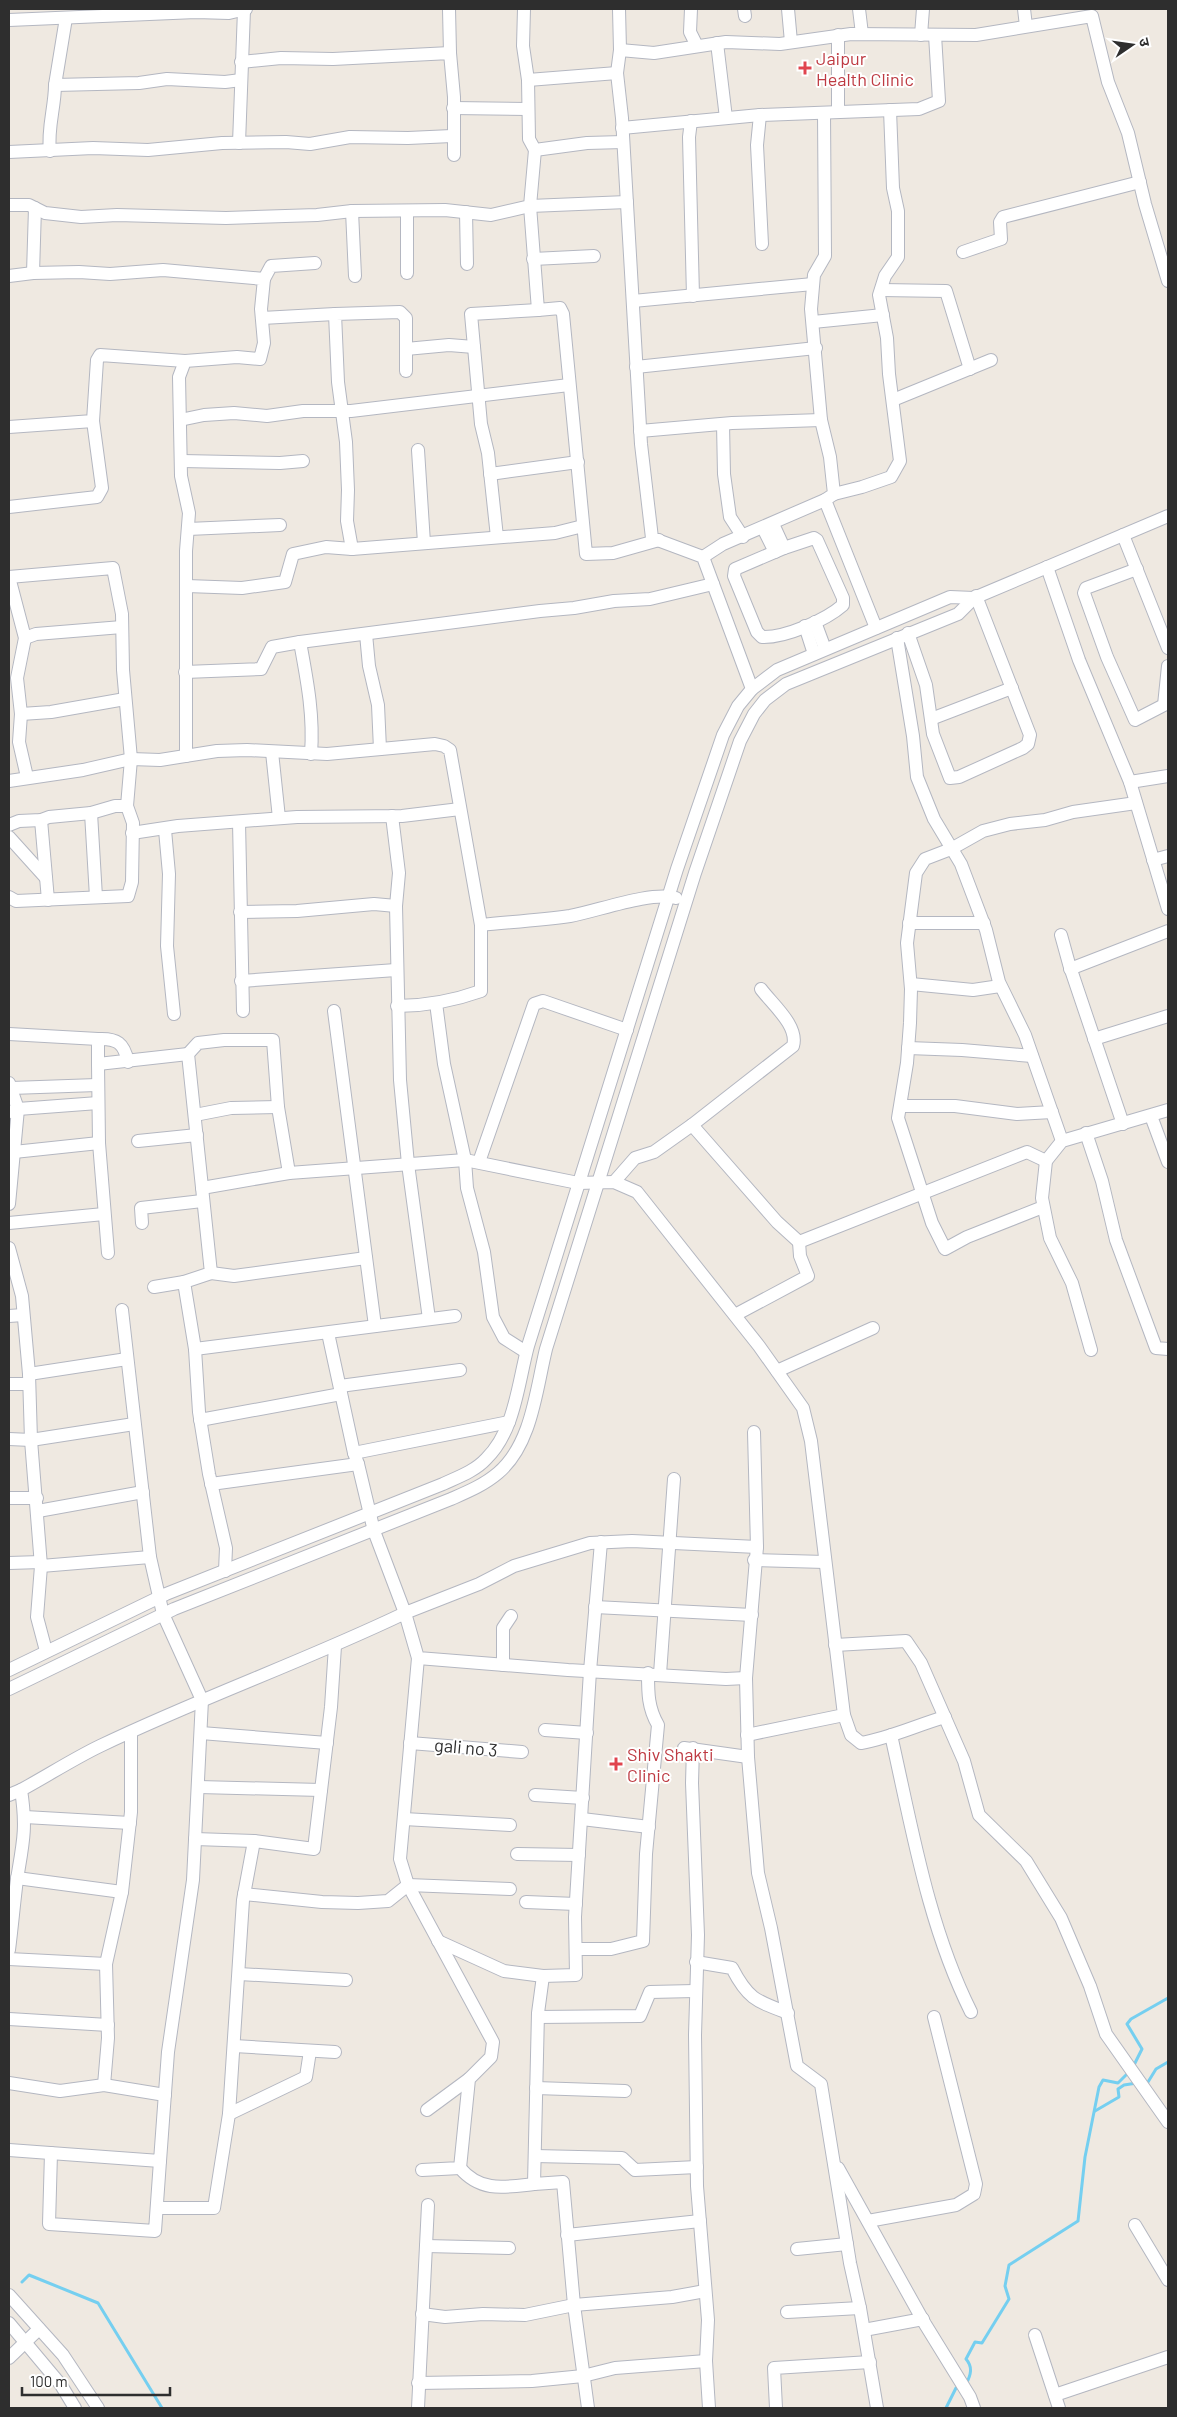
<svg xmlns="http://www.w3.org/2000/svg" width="1177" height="2417" font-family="Barlow,'Noto Sans Devanagari',sans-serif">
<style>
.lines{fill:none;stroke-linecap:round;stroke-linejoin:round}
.stream{stroke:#75cff0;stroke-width:3}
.minor-casing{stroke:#b4b7c1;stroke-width:14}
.minor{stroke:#fff;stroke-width:12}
.health-dot{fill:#e0444e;stroke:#fff;stroke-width:2}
.labels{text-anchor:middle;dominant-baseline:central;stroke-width:4;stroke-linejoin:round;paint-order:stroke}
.health-label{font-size:18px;fill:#be3a42;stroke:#fff;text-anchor:start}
.street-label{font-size:18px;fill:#2e2e2e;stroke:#fff}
</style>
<rect width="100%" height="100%" fill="#efe9e1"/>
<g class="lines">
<g class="stream">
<path d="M 1133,2067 L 1142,2049 L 1127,2024 L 1131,2019 L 1168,1998"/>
<path d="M 1144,2083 L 1148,2082 L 1156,2069 L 1168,2062"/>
<path d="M 1095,2111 L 1119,2097 L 1118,2089 L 1124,2085 L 1137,2083"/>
<path d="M 22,2282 L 29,2275 L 98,2303 L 162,2408"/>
<path d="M 966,2384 C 971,2375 973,2367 966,2359 L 975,2342 L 982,2343 L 1009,2299 L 1005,2286 L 1009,2265 L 1078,2221 L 1085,2157 L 1099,2087 L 1103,2080 L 1118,2083 L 1129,2072"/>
<path d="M 946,2408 L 956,2388 L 960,2386"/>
</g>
<defs>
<g id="minor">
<path d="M 449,9 L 450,53"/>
<path d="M 524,9 L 523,46 L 528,80 L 529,139 L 535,150 L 587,143 L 623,142"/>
<path d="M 619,9 L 620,50 L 617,73 L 622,118 L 641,444 L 652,538 L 703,557 L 752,689"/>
<path d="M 691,9 L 690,32 L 697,46"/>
<path d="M 744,9 L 745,16"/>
<path d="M 788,9 L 791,42"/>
<path d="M 859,9 L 862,34"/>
<path d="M 1024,9 L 1026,26"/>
<path d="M 66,18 L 55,85 L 139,83 L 167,79 L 225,82 L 241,80"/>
<path d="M 9,20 L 196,12 L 229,13 L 246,9"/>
<path d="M 921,35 L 923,9"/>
<path d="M 717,43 L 726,118"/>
<path d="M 620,50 L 654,53 L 726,42 L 780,44 L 851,34 L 976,35 L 1092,16 L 1108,82 L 1128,133 L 1145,204 L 1168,281"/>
<path d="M 241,62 L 281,58 L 333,59 L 450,53 L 454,97 L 454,155"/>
<path d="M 528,80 L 617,73"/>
<path d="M 453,108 L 528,109"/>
<path d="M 838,112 L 838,35"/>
<path d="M 824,113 L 825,256 L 814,275 L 811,309 L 821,420 L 830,457 L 834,494 L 825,500 L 876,628"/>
<path d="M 760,115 L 757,145 L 762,244"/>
<path d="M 691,121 L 689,137 L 693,296"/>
<path d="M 622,128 L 760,115 L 919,109 L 939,101 L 935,35"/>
<path d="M 239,143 L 244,10"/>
<path d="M 50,151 C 47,129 55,107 55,85"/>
<path d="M 9,152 L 93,148 L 148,150 L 222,143 L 286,142 L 310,144 L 350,137 L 408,138 L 452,136"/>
<path d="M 627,202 L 530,206 L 538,310 L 560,308 L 563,314 L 586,554 L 613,553 L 659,540"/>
<path d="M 9,205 L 29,205 L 45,213 L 81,217 L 117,215 L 226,218 L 317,215 L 352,211 L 445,210 L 491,215 L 530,206 L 535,150"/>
<path d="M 352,211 L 355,276"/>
<path d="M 407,211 L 407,273"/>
<path d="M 466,212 L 467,264"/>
<path d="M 963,252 L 1001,239 L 1000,222 L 1003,217 L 1140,182"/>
<path d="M 533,259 L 594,256"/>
<path d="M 33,273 L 35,208"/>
<path d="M 9,276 L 33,273 L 79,272 L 110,274 L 163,270 L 264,279 L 261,309 L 264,343 L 260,359 L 237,357 L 185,361 L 179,377 L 181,476 L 189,513 L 186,551 L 186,756"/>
<path d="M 264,279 L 271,266 L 315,263"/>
<path d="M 881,290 L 946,291 L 970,369"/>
<path d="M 633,301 L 813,284"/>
<path d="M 262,318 L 335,314"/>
<path d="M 813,322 L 883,315"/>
<path d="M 406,349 L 406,371"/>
<path d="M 636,367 L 816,348"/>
<path d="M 893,400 L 991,360"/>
<path d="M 180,420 L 204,415 L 234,413 L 267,416 L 303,411 L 351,411 L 569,385"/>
<path d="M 723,424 L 724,474 L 730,517 L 743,537"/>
<path d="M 9,427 L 93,421 L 97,360 L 100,355 L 185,361"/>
<path d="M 640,431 L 732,423 L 821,420"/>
<path d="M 418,450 L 424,543"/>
<path d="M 182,461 L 280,463 L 303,461"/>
<path d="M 490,474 L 578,462"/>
<path d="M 834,494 L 862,487 L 891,477 L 900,461 L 889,374 L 887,338 L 879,295 L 885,276 L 898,257 L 898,211 L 893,188 L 890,110"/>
<path d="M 9,507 L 97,497 L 102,488 L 93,421"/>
<path d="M 773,524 L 784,548"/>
<path d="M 763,528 L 775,552"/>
<path d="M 188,529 L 280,525"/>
<path d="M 1123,535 L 1168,648"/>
<path d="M 497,537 L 488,453 L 481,424 L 471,314 L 538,310"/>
<path d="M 814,538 L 817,540 L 843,598 L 843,605 C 826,620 785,638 762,637 L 757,632 L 734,576 L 735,569 L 784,548 Z"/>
<path d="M 352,549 L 347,521 L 348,490 L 346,442 L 338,382 L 335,314 L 400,312 L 406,318 L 406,349 L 449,345 L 474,347"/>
<path d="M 703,557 L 723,544 L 825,500"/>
<path d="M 1047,567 L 1079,660 L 1130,782 L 1168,909"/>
<path d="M 1137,569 L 1086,588 L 1084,593 L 1107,657 L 1135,720 L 1164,705 L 1168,666"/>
<path d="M 9,577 L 25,638 L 17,678 L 21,714 L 19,742 L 27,777"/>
<path d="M 187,586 L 242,588 L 285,582 L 293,554 L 326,547 L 352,549 L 555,533 L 583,526"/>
<path d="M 815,622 L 825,649"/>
<path d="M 805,626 L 814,654"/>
<path d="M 908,633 L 926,685 L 933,734 L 950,778 L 959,777 L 1023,748 L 1028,744 L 1030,735 L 976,596"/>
<path d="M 366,634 L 369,666 L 378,705 L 380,749"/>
<path d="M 25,638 L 36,634 L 122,627"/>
<path d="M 897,638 L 913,736 L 917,777 L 934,819 L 961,864 L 986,930 L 999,982 L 1025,1035 L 1062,1141"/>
<path d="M 300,642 C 307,680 314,715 311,754"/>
<path d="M 185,672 L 261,669 L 272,647 L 300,642 L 540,611 L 574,608 L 614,601 L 650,599 L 713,584"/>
<path d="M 21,714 L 51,712 L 125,699"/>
<path d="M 931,719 L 1012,688"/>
<path d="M 272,752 L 279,818"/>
<path d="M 9,781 L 83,770 L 131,759 L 160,760 L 217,751 L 247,750 L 327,754 L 435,744 L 444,746 L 450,750 L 481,925 L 481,991 C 453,1001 427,1006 397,1006"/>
<path d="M 1130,782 L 1168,776"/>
<path d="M 91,813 L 96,897"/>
<path d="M 392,816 L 399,873 L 396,906 L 400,1080 L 408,1164 L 429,1319"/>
<path d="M 41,820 L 48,900"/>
<path d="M 239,822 L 243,1011"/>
<path d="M 9,825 L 19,821 L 41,820 L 49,817 L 91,813 L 115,806 L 127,806"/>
<path d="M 165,830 L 169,874 L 167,946 L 174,1014"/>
<path d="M 132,833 L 178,826 L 297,817 L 402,816 L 460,809"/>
<path d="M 9,837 L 46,878"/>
<path d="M 1153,860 L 1168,856"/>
<path d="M 9,897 L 16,901 L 128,896 L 132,882 L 133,823 L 127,806 L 131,759 L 123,670 L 122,614 L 113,568 L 9,577"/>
<path d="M 240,912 L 297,911 L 374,904 L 396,906"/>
<path d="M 909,923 L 984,923"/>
<path d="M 481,925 C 511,922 541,920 570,916 C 598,911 650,891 676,898"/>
<path d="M 1061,935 L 1069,964 L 1123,1124"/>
<path d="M 1070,969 L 1168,931"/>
<path d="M 241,981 L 396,970"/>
<path d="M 911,984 L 973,990 L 1000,986"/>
<path d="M 436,1003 L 444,1064 L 465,1160 L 467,1188 L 484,1252 L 493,1317 L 504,1338 L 526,1352"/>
<path d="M 334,1011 L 375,1326"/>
<path d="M 9,1034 L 98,1039 L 98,1064 L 188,1054"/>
<path d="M 98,1039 C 117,1038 124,1043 128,1062"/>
<path d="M 1094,1039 L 1168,1016"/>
<path d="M 908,1048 L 962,1050 L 1032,1056"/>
<path d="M 98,1064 L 99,1143 L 108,1253"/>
<path d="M 9,1083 L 18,1109 L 9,1204"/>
<path d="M 11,1088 L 97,1085"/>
<path d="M 901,1106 L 955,1106 L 1017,1114 L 1052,1112"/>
<path d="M 11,1112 L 18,1109 L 98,1103"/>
<path d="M 195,1115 L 231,1108 L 278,1107"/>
<path d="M 1151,1116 L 1168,1162"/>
<path d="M 692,1125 L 777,1222 L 799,1242"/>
<path d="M 1086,1133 L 1102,1181 L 1116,1240 L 1156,1348 L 1168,1349"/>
<path d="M 138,1141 L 197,1135"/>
<path d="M 14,1152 L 99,1143"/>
<path d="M 479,1162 L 534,1004 L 543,1001 L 627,1030"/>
<path d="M 614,1182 L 635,1158 L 654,1152 L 692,1125 L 793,1046 C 799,1026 772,1004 761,989"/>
<path d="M 202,1188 L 289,1173 L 465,1160 L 578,1183 L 614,1182 L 637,1192 L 759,1346 L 803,1408 L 811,1441 L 844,1715 L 747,1735"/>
<path d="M 1043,1207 L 967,1237 L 945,1249 L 932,1223 L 898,1118 L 907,1063 L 910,1023 L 911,989 L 907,943 L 916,873 L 925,859 L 951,849 L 983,831 L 1010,824 L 1045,820 L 1073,812 L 1136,803"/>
<path d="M 9,1223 L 104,1214"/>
<path d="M 142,1223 L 141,1208 L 202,1201"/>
<path d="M 799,1242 L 1027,1152 L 1046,1161"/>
<path d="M 9,1248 L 22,1296 L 29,1374 L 31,1440 L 41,1566 L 37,1617 L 46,1651"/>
<path d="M 211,1273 L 234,1276 L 366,1258"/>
<path d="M 154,1287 L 184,1282"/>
<path d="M 735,1315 L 808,1276 L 800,1256 L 799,1242"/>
<path d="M 9,1316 L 23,1315"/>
<path d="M 328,1333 L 354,1453 L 358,1464 L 374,1531 L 405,1613 L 479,1584 L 514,1566 L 590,1543 L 632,1541 L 757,1547"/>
<path d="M 195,1349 L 455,1316"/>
<path d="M 1091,1350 L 1072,1283 L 1050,1238 L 1042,1198 L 1046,1161 L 1062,1141 L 1168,1110"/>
<path d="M 777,1371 L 873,1328"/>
<path d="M 29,1374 L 127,1359"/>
<path d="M 9,1384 L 29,1384"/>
<path d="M 340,1386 L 460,1370"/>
<path d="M 200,1420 L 341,1394"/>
<path d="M 754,1432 L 757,1547 L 746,1678 L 748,1757 L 758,1873 L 771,1928 L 797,2066 L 821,2084 L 850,2263 L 860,2308 L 877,2408"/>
<path d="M 9,1439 L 31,1440 L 134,1424"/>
<path d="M 354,1453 L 509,1422"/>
<path d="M 211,1484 L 358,1464"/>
<path d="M 9,1498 L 37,1498"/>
<path d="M 38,1511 L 143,1492"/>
<path d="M 754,1560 L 825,1562"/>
<path d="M 9,1563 L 41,1562"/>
<path d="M 41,1566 L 150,1557"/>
<path d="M 225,1571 L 226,1548 L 209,1474 L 199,1412 L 195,1349 L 184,1282 L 211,1273 L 188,1054 L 198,1043 L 224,1040 L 273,1040 L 278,1107 L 289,1173"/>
<path d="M 595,1607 L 752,1615"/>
<path d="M 835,1645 L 906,1641 L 921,1663 L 964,1761 L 979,1815 L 1026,1861 L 1061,1918 L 1090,1986 L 1106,2034 L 1168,2122"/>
<path d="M 418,1658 L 400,1859 L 408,1885 L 493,2042 L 491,2057 L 469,2079 L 460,2168 L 422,2170"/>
<path d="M 503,1665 L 503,1628 L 511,1616"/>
<path d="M 9,1670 L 166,1594 L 443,1484 C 458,1477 475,1471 486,1459 C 515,1431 518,1383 528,1346 L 677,869 L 723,735 L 738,706 L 752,689 L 777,670 L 950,597 L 974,598 L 1168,516"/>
<path d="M 660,1674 L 674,1479"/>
<path d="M 9,1689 L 174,1609 L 451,1499 C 467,1492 484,1485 498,1473 C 532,1444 536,1390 546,1349 L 695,873 L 740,741 L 754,714 L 765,700 L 786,684 L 958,614 L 974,598"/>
<path d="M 844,1715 L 851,1735 L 861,1743 C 890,1738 917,1725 945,1717"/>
<path d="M 545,1730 L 587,1733"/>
<path d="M 201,1733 L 327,1743"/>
<path d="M 891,1735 C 912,1828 928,1926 971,2012"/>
<path d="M 410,1743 L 522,1752"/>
<path d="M 684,1748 L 748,1757"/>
<path d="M 693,1748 L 692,1783 L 698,1935 L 695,2035 L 697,2186 L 708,2320 L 706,2361 L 709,2408"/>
<path d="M 199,1787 L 321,1790"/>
<path d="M 9,1795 L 21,1790"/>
<path d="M 535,1795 L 583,1798"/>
<path d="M 25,1817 L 130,1823"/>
<path d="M 404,1819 L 510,1825"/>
<path d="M 582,1819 L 649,1827"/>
<path d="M 195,1839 L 254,1841"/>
<path d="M 517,1854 L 579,1855"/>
<path d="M 17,1878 L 122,1892"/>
<path d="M 244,1894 L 322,1902 L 358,1903 L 388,1901 L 408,1885 L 510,1889"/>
<path d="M 526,1902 L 576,1904"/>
<path d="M 438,1941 L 504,1971 L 543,1976 L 576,1975 L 575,1917 L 590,1671 L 601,1542"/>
<path d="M 576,1949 L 611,1949 L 643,1941 L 646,1854 L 658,1725 C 648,1708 648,1693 648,1673"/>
<path d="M 9,1950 C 12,1926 14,1903 17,1879 C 23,1843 27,1828 21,1790 C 47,1776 73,1759 100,1746 C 200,1698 305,1661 405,1613 L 418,1658 L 568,1670 L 726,1679 L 746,1678"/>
<path d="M 9,1959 L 106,1964"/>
<path d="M 696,1962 L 732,1968 C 748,1999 756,2001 788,2013"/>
<path d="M 239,1974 L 346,1980"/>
<path d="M 543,1976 L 538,2013 L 534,2184 L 563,2182 L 574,2305 L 588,2408"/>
<path d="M 538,2017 L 640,2016 L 650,1992 L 695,1991"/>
<path d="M 9,2019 L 108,2025"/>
<path d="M 234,2046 L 335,2052"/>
<path d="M 9,2083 L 60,2091 L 104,2085 L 165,2095"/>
<path d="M 104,2085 L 108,2038 L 106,1964 L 122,1892 L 131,1812 L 131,1733"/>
<path d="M 536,2088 L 625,2091"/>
<path d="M 427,2110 L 469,2079"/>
<path d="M 229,2114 L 306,2077 L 310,2051"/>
<path d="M 9,2150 L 160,2161 L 168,2052 L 193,1880 L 202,1700 L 163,1614 L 150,1557 L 122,1310"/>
<path d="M 51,2153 L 49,2224 L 155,2231 L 160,2161"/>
<path d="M 535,2156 L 622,2158 L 635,2170 L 697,2167"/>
<path d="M 460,2168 C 481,2193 506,2187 534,2184"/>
<path d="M 838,2168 L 925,2324 L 970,2397 L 974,2408"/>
<path d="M 157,2208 L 214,2208 L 229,2114 L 243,1900 L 254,1841 L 314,1849 L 331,1707 L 335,1646"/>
<path d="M 868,2221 L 956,2205 L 974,2194 L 976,2184 L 934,2017"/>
<path d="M 1135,2225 L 1168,2280"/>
<path d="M 567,2235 L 700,2221"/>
<path d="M 426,2246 L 509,2248"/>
<path d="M 797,2249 L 847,2244"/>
<path d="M 9,2295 L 63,2355 L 98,2408"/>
<path d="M 787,2312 L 860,2308"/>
<path d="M 422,2314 L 445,2317 L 483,2314 L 525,2315 L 574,2305 L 672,2297 L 705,2291"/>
<path d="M 9,2323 L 61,2385 L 75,2408"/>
<path d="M 864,2330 L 923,2319"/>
<path d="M 1035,2335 L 1059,2408"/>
<path d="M 9,2358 L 39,2329"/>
<path d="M 418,2383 L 532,2381 L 583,2376 L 615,2368 L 706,2361"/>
<path d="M 1055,2395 L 1168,2357"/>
<path d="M 418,2408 L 428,2205"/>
<path d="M 776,2408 L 774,2368 L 870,2362"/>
</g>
</defs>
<use href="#minor" class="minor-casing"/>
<use href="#minor" class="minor"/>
</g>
<g class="health-dot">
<path d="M802.5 60.5h5v5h5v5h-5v5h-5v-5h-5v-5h5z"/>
<path d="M613.5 1756.5h5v5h5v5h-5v5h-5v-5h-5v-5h5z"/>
</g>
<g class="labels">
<g class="health-label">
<text x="816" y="58">Jaipur<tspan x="816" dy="21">Health Clinic</tspan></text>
<text x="627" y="1754">Shiv Shakti<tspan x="627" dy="21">Clinic</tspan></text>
</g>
<g class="street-label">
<text transform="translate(466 1747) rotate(5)">gali no 3</text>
</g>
</g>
<rect width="1177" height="2417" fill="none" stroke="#2e2e2e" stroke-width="20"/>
<g transform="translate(1132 45) rotate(77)" stroke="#ffffff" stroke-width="4" paint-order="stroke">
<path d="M0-4L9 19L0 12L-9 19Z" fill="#2e2e2e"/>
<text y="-8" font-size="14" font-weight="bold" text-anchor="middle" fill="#2e2e2e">उ</text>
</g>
<path d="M22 2387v8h148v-8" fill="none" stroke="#2e2e2e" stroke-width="2.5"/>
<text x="30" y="2387" font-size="15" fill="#2e2e2e" stroke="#ffffff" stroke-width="4" paint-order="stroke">100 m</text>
</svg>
